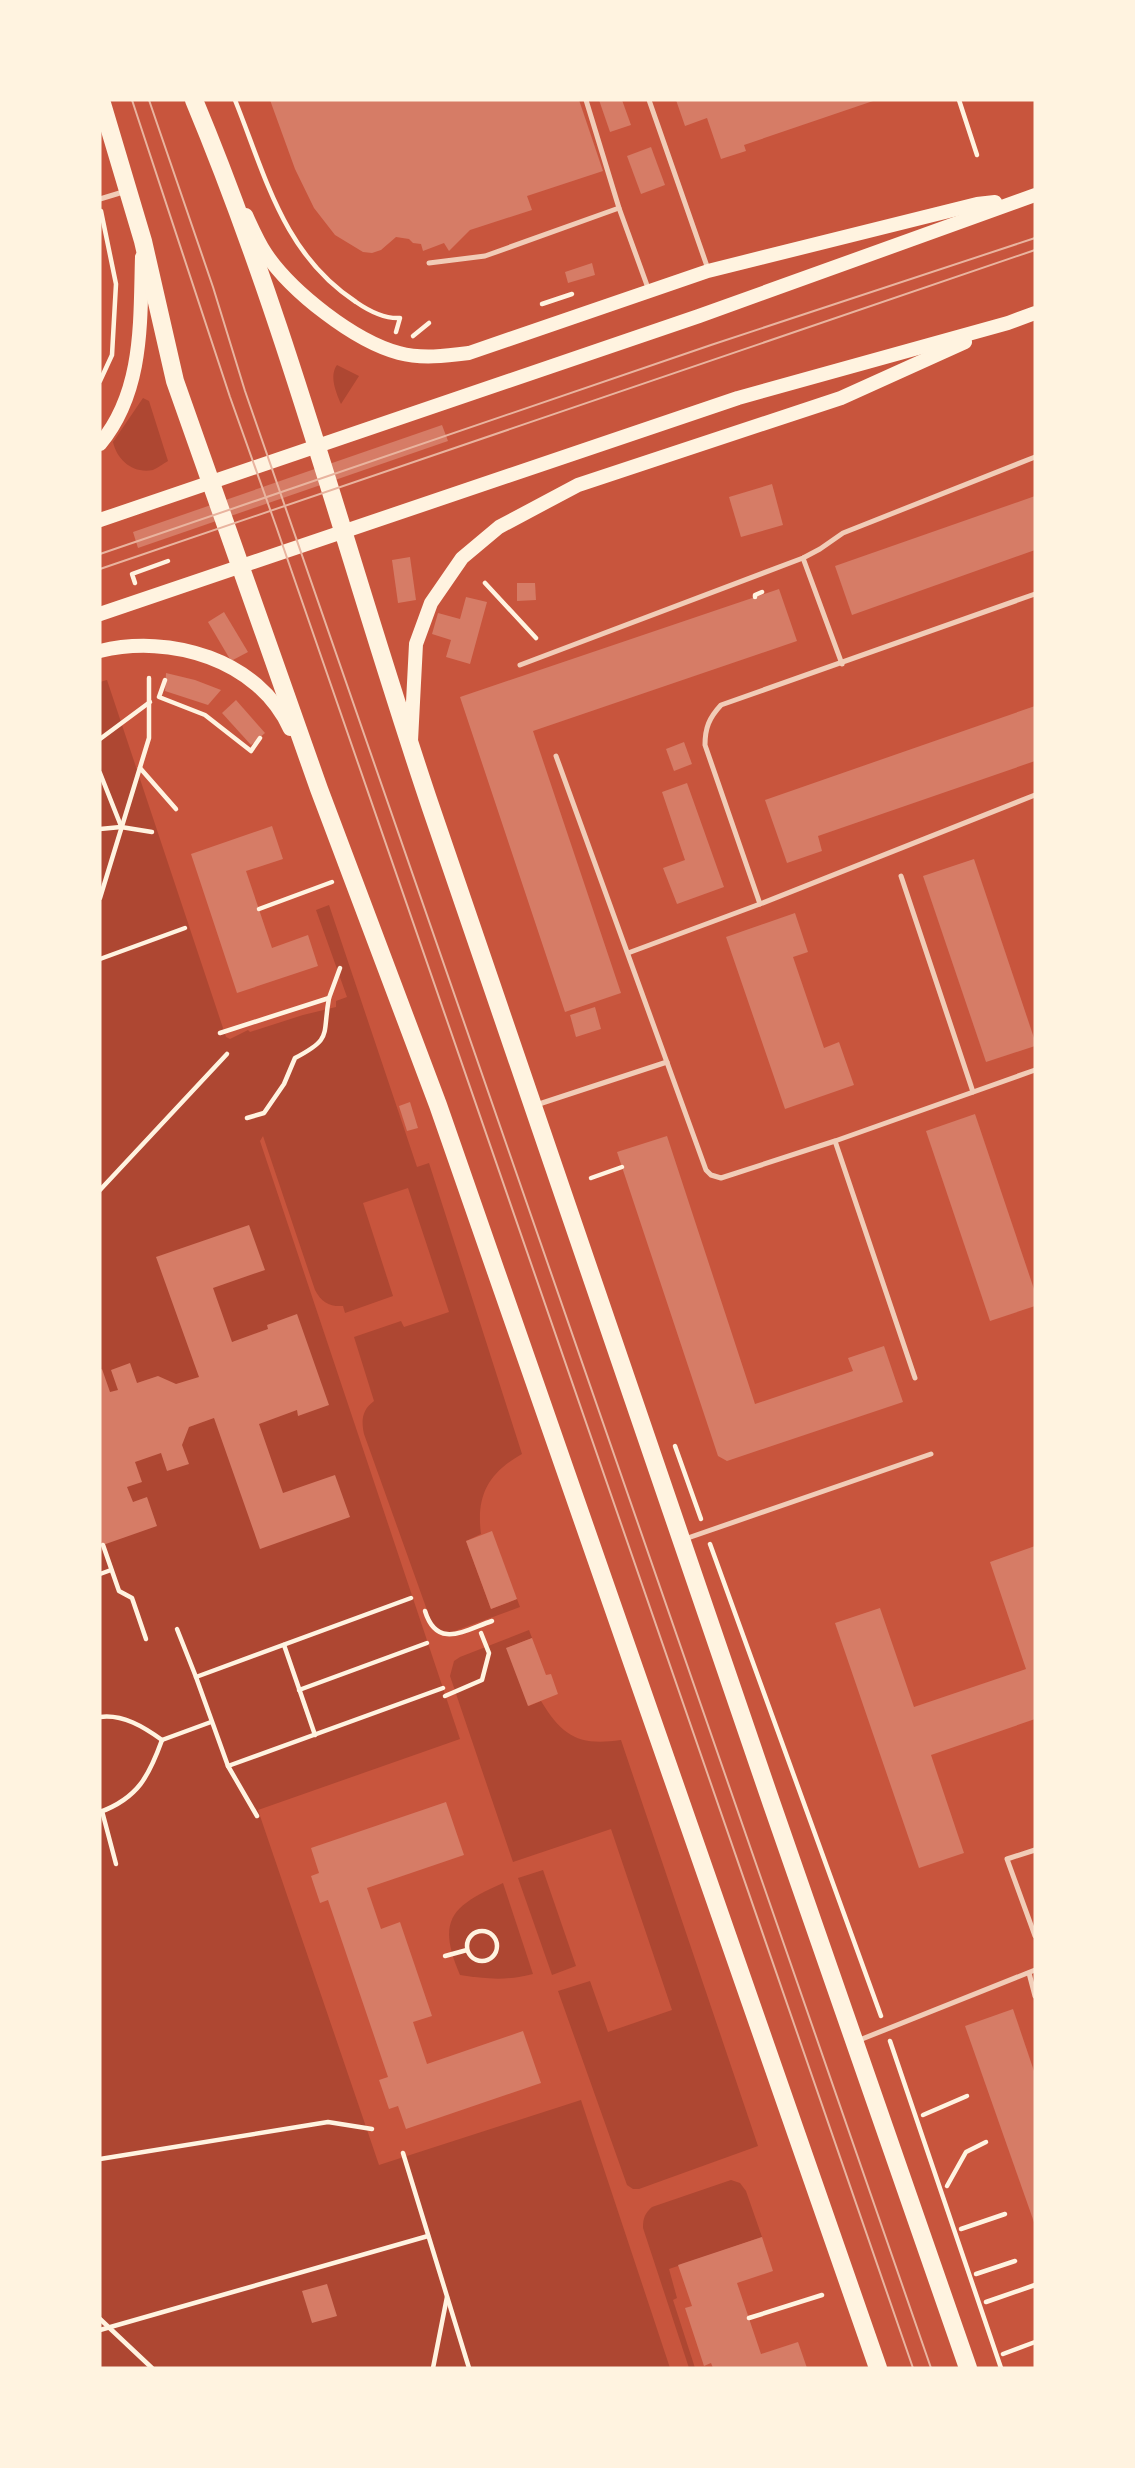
<svg xmlns="http://www.w3.org/2000/svg" width="1135" height="2468" font-family="Helvetica,sans-serif">
<style>
.green{fill:#ae4732}
.building{fill:#d67c66}
.lines{fill:none;stroke-linecap:round;stroke-linejoin:round}
.path{stroke:#fff3e0;stroke-width:4.5}
.service{stroke:#f1ccb7;stroke-width:5}
.secondary{stroke:#fff3e0;stroke-width:14}
.primary{stroke:#fff3e0;stroke-width:18}
.tram{stroke:#e9b49f;stroke-width:2}
</style>
<rect width="100%" height="100%" fill="#c8553d"/>
<g class="green">
<path d="M 337,365 L 359,376 L 341,404 C 336,392 329,376 337,365 Z"/>
<path d="M 143,398 L 149,401 L 168,461 C 164,463 158,468 153,470 C 133,474 117,460 113,442 Z"/>
<path d="M 107,680 L 226,1037 L 230,1039 L 248,1030 L 250,1032 L 303,1015 L 336,1007 L 336,1001 L 347,997 L 316,910 L 329,905 L 417,1167 L 429,1163 L 522,1454 C 488,1473 476,1496 481,1534 L 466,1541 L 491,1609 L 517,1599 L 520,1607 L 449,1633 L 442,1632 L 432,1624 L 364,1434 C 361,1420 362,1410 374,1401 L 354,1337 L 401,1321 L 404,1327 L 449,1312 L 408,1188 L 363,1203 L 393,1296 L 345,1313 L 343,1306 C 330,1307 321,1302 315,1290 L 263,1136 L 260,1141 L 460,1739 L 258,1810 L 379,2165 L 581,2100 L 670,2368 L 100,2368 L 100,682 Z"/>
<path d="M 529,1630 L 532,1638 L 507,1648 L 529,1706 L 541,1701 C 563,1737 579,1746 621,1740 L 758,2146 L 639,2189 L 633,2189 L 627,2185 L 558,1991 L 590,1981 L 608,2032 L 672,2010 L 611,1829 L 513,1862 L 450,1676 L 454,1661 L 460,1657 Z"/>
<path d="M 543,1870 L 576,1966 L 552,1975 L 518,1878 Z"/>
<path d="M 503,1883 L 533,1974 C 507,1981 486,1979 460,1975 C 436,1919 452,1906 503,1883 Z"/>
<path d="M 731,2180 L 740,2183 L 746,2191 L 762,2237 L 669,2269 L 677,2298 L 673,2300 L 695,2368 L 689,2368 L 643,2228 C 643,2218 645,2213 652,2207 Z"/>
</g>
<g class="building">
<path d="M 270,100 L 579,100 L 603,171 L 527,196 L 532,210 L 470,230 L 449,251 L 444,243 L 423,251 L 421,244 L 413,243 L 409,239 L 396,237 L 381,250 L 372,253 L 363,252 L 335,235 L 314,208 L 295,169 Z"/>
<path d="M 599,100 L 622,100 L 631,125 L 610,132 Z"/>
<path d="M 676,100 L 876,100 L 744,145 L 746,151 L 721,159 L 707,118 L 685,126 Z"/>
<path d="M 651,147 L 665,185 L 641,194 L 627,156 Z"/>
<path d="M 592,263 L 595,275 L 568,283 L 565,272 Z"/>
<path d="M 442,425 L 448,441 L 138,548 L 133,532 Z"/>
<path d="M 772,484 L 783,525 L 741,537 L 729,497 Z"/>
<path d="M 1035,496 L 1035,550 L 852,615 L 835,566 Z"/>
<path d="M 410,557 L 416,600 L 398,603 L 392,560 Z"/>
<path d="M 517,583 L 535,583 L 536,600 L 517,601 Z"/>
<path d="M 779,589 L 797,641 L 533,731 L 621,993 L 565,1012 L 460,697 Z"/>
<path d="M 466,597 L 487,602 L 470,664 L 446,657 L 451,640 L 432,634 L 438,613 L 460,619 Z"/>
<path d="M 224,612 L 248,652 L 231,661 L 208,622 Z"/>
<path d="M 166,673 L 195,680 L 221,690 L 208,705 L 165,691 Z"/>
<path d="M 236,700 L 265,733 L 251,745 L 222,713 Z"/>
<path d="M 1035,706 L 1035,761 L 818,836 L 822,851 L 787,863 L 765,800 Z"/>
<path d="M 684,742 L 692,764 L 674,771 L 666,749 Z"/>
<path d="M 687,783 L 724,887 L 677,904 L 663,868 L 685,860 L 662,792 Z"/>
<path d="M 272,826 L 283,859 L 246,871 L 272,948 L 308,935 L 318,966 L 237,993 L 191,854 Z"/>
<path d="M 974,859 L 1035,1041 L 1035,1046 L 986,1062 L 923,876 Z"/>
<path d="M 795,913 L 808,952 L 793,957 L 824,1048 L 839,1042 L 854,1085 L 785,1109 L 726,937 Z"/>
<path d="M 595,1007 L 601,1029 L 576,1037 L 570,1015 Z"/>
<path d="M 410,1102 L 418,1128 L 407,1131 L 399,1106 Z"/>
<path d="M 975,1114 L 1035,1292 L 1035,1306 L 990,1321 L 926,1131 Z"/>
<path d="M 667,1136 L 755,1404 L 853,1371 L 848,1358 L 884,1346 L 903,1402 L 727,1461 L 718,1456 L 617,1152 Z"/>
<path d="M 249,1225 L 265,1270 L 213,1288 L 232,1342 L 268,1329 L 267,1325 L 297,1314 L 329,1405 L 298,1416 L 297,1410 L 259,1424 L 283,1493 L 335,1475 L 350,1517 L 260,1549 L 214,1418 L 189,1427 L 182,1445 L 189,1464 L 167,1471 L 161,1453 L 135,1462 L 142,1482 L 127,1487 L 133,1502 L 147,1497 L 157,1526 L 100,1546 L 100,1370 L 102,1369 L 110,1392 L 118,1390 L 111,1370 L 130,1363 L 137,1383 L 158,1376 L 176,1384 L 199,1377 L 156,1257 Z"/>
<path d="M 492,1531 L 517,1599 L 491,1609 L 466,1541 Z"/>
<path d="M 1035,1546 L 1035,1719 L 931,1755 L 964,1853 L 919,1868 L 835,1623 L 880,1608 L 914,1707 L 1026,1669 L 990,1562 Z"/>
<path d="M 532,1638 L 546,1675 L 551,1674 L 558,1694 L 528,1706 L 506,1648 Z"/>
<path d="M 446,1802 L 464,1855 L 367,1888 L 381,1929 L 400,1922 L 432,2016 L 413,2022 L 427,2064 L 523,2031 L 541,2083 L 406,2129 L 398,2106 L 389,2109 L 379,2080 L 388,2077 L 328,1900 L 320,1903 L 311,1876 L 319,1873 L 311,1848 Z"/>
<path d="M 1013,2009 L 1035,2074 L 1035,2225 L 965,2026 Z"/>
<path d="M 762,2237 L 773,2271 L 737,2283 L 761,2354 L 798,2342 L 807,2368 L 713,2368 L 711,2363 L 704,2366 L 685,2308 L 692,2306 L 678,2265 Z"/>
<path d="M 327,2284 L 337,2316 L 312,2323 L 302,2291 Z"/>
</g>
<g class="lines">
<g class="path">
<path d="M 235,100 C 266,177 283,254 356,302 C 369,311 384,319 400,318 L 396,332"/>
<path d="M 959,100 L 977,155"/>
<path d="M 542,304 L 572,294"/>
<path d="M 413,336 L 429,323"/>
<path d="M 100,381 L 112,355 L 116,284 L 101,211"/>
<path d="M 135,583 L 132,574 L 168,561"/>
<path d="M 485,583 L 536,638"/>
<path d="M 755,597 L 755,595 L 762,592"/>
<path d="M 165,680 L 159,697 L 205,715 L 251,751 L 260,738"/>
<path d="M 100,739 L 150,702"/>
<path d="M 140,768 L 176,809"/>
<path d="M 100,773 L 121,826"/>
<path d="M 100,829 L 121,827 L 152,832"/>
<path d="M 100,898 L 149,738 L 149,678"/>
<path d="M 259,909 L 332,882"/>
<path d="M 100,959 L 185,928"/>
<path d="M 220,1033 L 329,998 L 340,968"/>
<path d="M 247,1118 L 264,1113 L 284,1084 L 295,1058 C 333,1038 322,1036 329,998"/>
<path d="M 591,1178 L 622,1167"/>
<path d="M 100,1190 L 227,1054"/>
<path d="M 675,1446 L 701,1519"/>
<path d="M 710,1544 L 881,2016"/>
<path d="M 103,1545 L 119,1591 L 132,1598 L 146,1639"/>
<path d="M 100,1574 L 111,1570"/>
<path d="M 411,1598 L 196,1677 L 228,1766 L 443,1688"/>
<path d="M 425,1611 C 437,1650 465,1630 492,1621"/>
<path d="M 177,1629 L 196,1677"/>
<path d="M 284,1645 L 315,1735"/>
<path d="M 299,1690 L 427,1643"/>
<path d="M 445,1696 L 482,1680 L 489,1653 L 481,1633"/>
<path d="M 100,1717 C 123,1714 144,1727 162,1740"/>
<path d="M 162,1740 L 211,1722"/>
<path d="M 228,1766 L 257,1816"/>
<path d="M 102,1811 L 116,1864"/>
<path d="M 100,1812 C 138,1798 149,1776 162,1740"/>
<circle cx="482" cy="1946" r="15"/>
<path d="M 445,1956 L 467,1950"/>
<path d="M 890,2041 L 1001,2368"/>
<path d="M 923,2115 L 967,2096"/>
<path d="M 403,2153 L 469,2368"/>
<path d="M 100,2159 L 328,2122 L 372,2129"/>
<path d="M 947,2186 L 966,2152 L 986,2142"/>
<path d="M 961,2229 L 1005,2214"/>
<path d="M 976,2274 L 1015,2261"/>
<path d="M 986,2302 L 1035,2285"/>
<path d="M 749,2318 L 822,2295"/>
<path d="M 100,2319 L 152,2368"/>
<path d="M 100,2330 L 428,2236"/>
<path d="M 1003,2354 L 1035,2342"/>
<path d="M 433,2368 L 447,2297"/>
</g>
<g class="service">
<path d="M 586,100 L 619,208 L 648,288"/>
<path d="M 649,100 L 708,269"/>
<path d="M 100,199 L 123,192"/>
<path d="M 429,263 L 485,256 L 619,208"/>
<path d="M 803,558 L 842,664"/>
<path d="M 520,665 L 803,558 L 820,549 L 843,533 L 1035,457"/>
<path d="M 556,756 L 706,1170 L 711,1175 L 721,1178 L 835,1141 L 1035,1070"/>
<path d="M 901,876 L 973,1092"/>
<path d="M 760,904 L 705,745 C 705,728 709,718 721,705 L 1035,594"/>
<path d="M 628,953 L 760,904 L 1035,795"/>
<path d="M 536,1105 L 667,1062"/>
<path d="M 835,1141 L 915,1378"/>
<path d="M 682,1540 L 931,1454"/>
<path d="M 1035,1850 L 1007,1859 L 1035,1936"/>
<path d="M 1029,1973 L 1035,1996"/>
<path d="M 857,2041 L 1035,1970"/>
</g>
<g class="secondary">
<path d="M 246,215 C 252,228 258,242 266,254 C 292,292 354,341 399,353 C 421,359 446,356 469,353 L 708,271 L 977,204 L 995,202"/>
<path d="M 100,444 C 144,391 140,322 142,257"/>
<path d="M 100,520 L 699,316 L 1035,195"/>
<path d="M 100,614 L 738,398 L 1008,323 L 1035,313"/>
<path d="M 100,651 C 170,634 258,659 290,729"/>
<path d="M 411,741 L 416,644 L 431,603 L 462,558 L 499,527 L 578,485 L 841,398 L 965,342"/>
</g>
<g class="primary">
<path d="M 101,100 L 143,241 L 175,381 L 319,789 L 438,1105 L 878,2368"/>
<path d="M 194,100 C 290,330 351,572 431,808 C 608,1329 786,1849 968,2368"/>
</g>
<g class="tram">
<path d="M 132,100 L 230,397 L 276,526 L 913,2368"/>
<path d="M 149,100 L 213,287 L 245,391 L 931,2368"/>
<path d="M 100,554 L 711,345 L 1035,238"/>
<path d="M 100,569 L 1035,250"/>
</g>
</g>
<rect width="1135" height="2468" fill="none" stroke="#fff3e0" stroke-width="203"/>
</svg>
